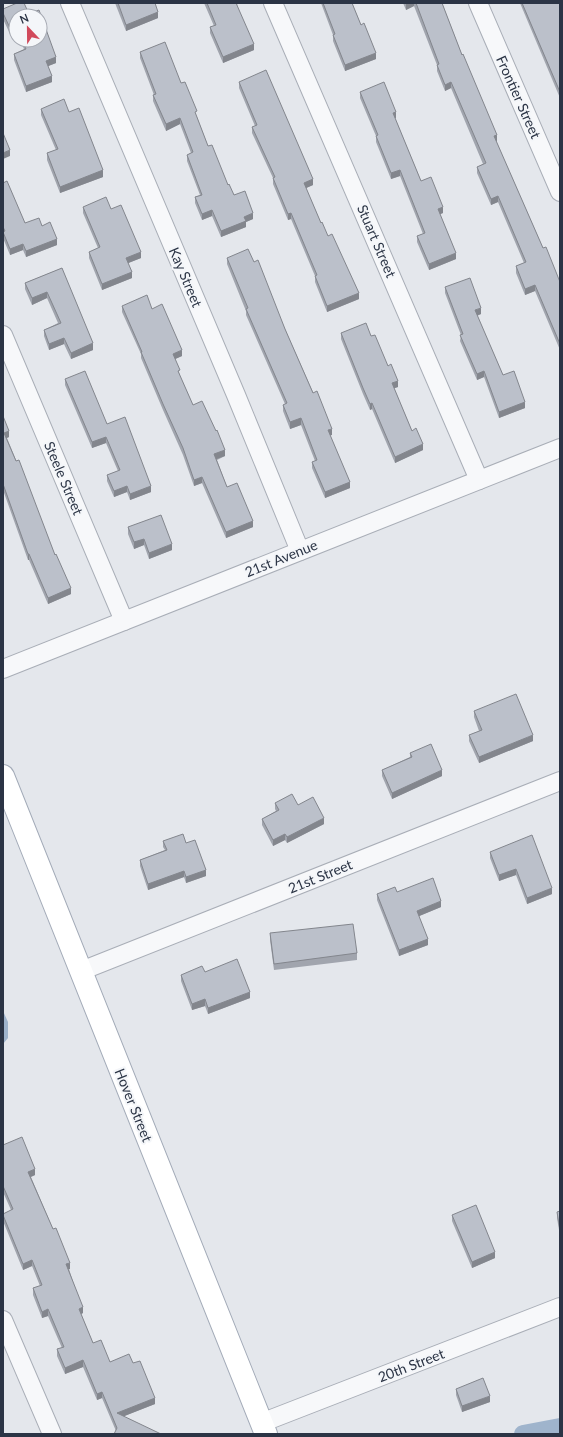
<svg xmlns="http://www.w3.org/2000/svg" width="563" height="1437" font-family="Lato,sans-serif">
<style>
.water{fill:#9fb4cc}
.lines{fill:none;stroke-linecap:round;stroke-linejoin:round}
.canal{stroke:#9fb4cc;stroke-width:18}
.minor-casing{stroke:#a9aeb7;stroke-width:20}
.major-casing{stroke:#a3abb8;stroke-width:24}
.minor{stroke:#f7f8fa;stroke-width:18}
.major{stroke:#fff;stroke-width:22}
.wall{fill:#a1a5ae}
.shaded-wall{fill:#83868d}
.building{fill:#bbc0ca;stroke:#83868d}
.labels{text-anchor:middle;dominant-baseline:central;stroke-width:4;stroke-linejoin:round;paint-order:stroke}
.street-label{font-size:14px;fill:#2b3445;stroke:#f4f6f9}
</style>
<rect width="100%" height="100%" fill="#e4e7ec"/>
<path class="water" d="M 3,1011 L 8,1022 L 8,1038 L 3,1044 Z"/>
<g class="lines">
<path class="canal" d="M 523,1434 L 560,1427"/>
<defs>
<g id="minor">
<path d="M 70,3 L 236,395 L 300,551"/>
<path d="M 273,3 L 479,480"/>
<path d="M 478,3 L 560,192"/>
<path d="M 3,335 L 124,621"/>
<path d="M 3,669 L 560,448"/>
<path d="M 81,971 L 560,781"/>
<path d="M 3,1320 L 52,1434"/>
<path d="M 261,1423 L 560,1307"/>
</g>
<path id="major" d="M 3,776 L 266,1434"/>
</defs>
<use href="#minor" class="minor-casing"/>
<use href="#major" class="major-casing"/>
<use href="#minor" class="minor"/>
<use href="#major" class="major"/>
</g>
<g class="wall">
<path d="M 115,3 L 155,3 L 158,18 L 126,31 Z"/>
<path d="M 204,3 L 238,3 L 237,5 L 254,50 L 223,63 L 210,33 L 210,27 L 214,26 Z"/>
<path d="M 321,3 L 352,3 L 361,25 L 376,59 L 345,71 L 333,41 L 333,35 Z"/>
<path d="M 403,3 L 442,3 L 462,55 L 497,141 L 496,141 L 543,248 L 560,282 L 560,350 L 535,291 L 525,295 L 516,273 L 516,266 L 524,263 L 498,202 L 491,205 L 477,173 L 477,167 L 483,164 L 451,88 L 445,91 L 437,71 L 437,65 L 414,6 L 406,10 Z"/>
<path d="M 520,3 L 560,3 L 560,98 Z"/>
<path d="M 3,9 L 29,14 L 56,63 L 48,66 L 52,82 L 26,92 L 14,60 L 14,54 L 24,49 L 20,40 L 40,40 L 16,16 L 16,32 L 10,34 L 3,19 Z"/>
<path d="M 140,52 L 181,83 L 197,117 L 208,146 L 228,185 L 234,195 L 253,219 L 246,222 L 246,227 L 221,237 L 212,216 L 202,220 L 195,203 L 195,197 L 200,195 L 187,161 L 187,155 L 191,153 L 180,124 L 166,131 L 153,101 L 153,95 L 154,95 L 140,58 Z"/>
<path d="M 239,82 L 313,185 L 306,188 L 321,223 L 359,299 L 327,312 L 315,282 L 315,276 L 291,219 L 288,220 L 273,184 L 273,178 L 252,133 L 252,127 L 255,126 L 239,88 Z"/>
<path d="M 360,92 L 396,118 L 395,118 L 421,181 L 443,213 L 440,214 L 456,259 L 429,270 L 417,242 L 417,236 L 423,234 L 400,176 L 391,179 L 376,142 L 376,136 L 360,98 Z"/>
<path d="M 41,109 L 69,112 L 103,177 L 60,193 L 47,160 L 47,153 L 56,150 L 41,115 Z"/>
<path d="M 3,183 L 25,223 L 42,226 L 57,245 L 26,257 L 23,250 L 10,255 L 3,238 Z"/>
<path d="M 83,207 L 111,209 L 141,258 L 128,263 L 132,278 L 102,290 L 89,258 L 89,252 L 98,248 L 83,213 Z"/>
<path d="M 227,258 L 254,262 L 285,329 L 332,435 L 330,435 L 350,488 L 325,498 L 312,468 L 312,462 L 315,461 L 301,425 L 290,429 L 283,411 L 283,405 L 285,404 L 246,315 L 246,311 L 227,264 Z"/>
<path d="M 62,268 L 93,350 L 71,359 L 64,344 L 49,350 L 44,336 L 44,330 L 58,323 L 47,298 L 32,305 L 25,289 L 25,283 Z"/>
<path d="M 445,287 L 481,314 L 477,316 L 503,375 L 525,408 L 499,418 L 484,377 L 477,380 L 460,341 L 461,335 L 445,293 Z"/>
<path d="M 122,306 L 152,309 L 182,356 L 175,359 L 180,376 L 193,405 L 225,456 L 217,460 L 227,487 L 253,527 L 226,538 L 202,483 L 194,486 L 183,455 L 163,410 L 141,358 L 141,354 L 122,312 Z"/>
<path d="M 341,333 L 371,336 L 388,366 L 398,387 L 394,388 L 412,431 L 423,450 L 395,463 L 372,409 L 370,410 L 363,394 L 341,339 Z"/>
<path d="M 65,379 L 107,424 L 151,492 L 130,500 L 127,492 L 114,497 L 107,481 L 107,475 L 118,471 L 106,443 L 92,448 L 65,385 Z"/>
<path d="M 3,416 L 9,437 L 7,438 L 71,594 L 48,604 L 29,560 L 28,560 L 3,490 Z"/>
<path d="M 128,527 L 172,550 L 149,559 L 144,545 L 134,549 L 128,534 Z"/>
<path d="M 474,711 L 533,741 L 479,763 L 469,741 L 469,735 L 479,731 L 474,717 Z"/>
<path d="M 410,753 L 442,776 L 392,799 L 382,776 L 382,770 L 410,757 Z"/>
<path d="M 275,803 L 298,805 L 324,824 L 287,843 L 285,840 L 273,846 L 262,825 L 262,819 L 276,811 L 275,809 Z"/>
<path d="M 163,841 L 186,843 L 206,876 L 186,883 L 184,877 L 148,890 L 140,866 L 140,860 L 165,850 L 163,847 Z"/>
<path d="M 490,852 L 552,894 L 527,904 L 516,875 L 499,881 L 490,858 Z"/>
<path d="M 397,892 L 441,907 L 419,916 L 428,945 L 399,956 L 377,900 L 377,894 Z"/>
<path d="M 270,933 L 357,953 L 357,960 L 274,970 L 270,940 Z"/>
<path d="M 205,972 L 250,998 L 208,1014 L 205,1006 L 192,1010 L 181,981 L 181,975 Z"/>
<path d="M 3,1145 L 35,1175 L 31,1177 L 53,1229 L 70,1269 L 69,1269 L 83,1313 L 81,1314 L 93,1343 L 110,1362 L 133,1363 L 155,1404 L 124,1416 L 116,1431 L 102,1398 L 97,1400 L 83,1367 L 65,1374 L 57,1356 L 57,1349 L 62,1348 L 48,1316 L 42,1318 L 33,1295 L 33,1288 L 40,1286 L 32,1266 L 23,1270 L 3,1221 L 3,1214 L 11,1210 L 3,1192 Z"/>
<path d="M 560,1211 L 560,1236 L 557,1218 L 557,1212 Z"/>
<path d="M 452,1215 L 495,1258 L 472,1268 L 452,1221 Z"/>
<path d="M 456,1389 L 490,1402 L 462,1412 L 456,1395 Z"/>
</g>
<g class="shaded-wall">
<path d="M 407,3 L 414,3 L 414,6 L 406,10 L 406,4 Z"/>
<path d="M 158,12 L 158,18 L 126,31 L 126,25 Z"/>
<path d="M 16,26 L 16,32 L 10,34 L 10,28 Z"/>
<path d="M 254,44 L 254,50 L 223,63 L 223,57 Z"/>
<path d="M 376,53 L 376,59 L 345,71 L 345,65 Z"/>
<path d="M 56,57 L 56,63 L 46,67 L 46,61 Z"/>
<path d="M 52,76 L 52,82 L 26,92 L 26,86 Z"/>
<path d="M 451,82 L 451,88 L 445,91 L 445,85 Z"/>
<path d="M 396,112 L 396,118 L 393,119 L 393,113 Z"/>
<path d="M 180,118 L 180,124 L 166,131 L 166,124 Z"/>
<path d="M 497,135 L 497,141 L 494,142 L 494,136 Z"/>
<path d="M 10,150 L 10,156 L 3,159 L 3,153 Z"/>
<path d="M 103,170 L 103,177 L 60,193 L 60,187 Z"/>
<path d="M 400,170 L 400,176 L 391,179 L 391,173 Z"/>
<path d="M 313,179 L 313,185 L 304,189 L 304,183 Z"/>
<path d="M 498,196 L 498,202 L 491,205 L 491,199 Z"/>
<path d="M 443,207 L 443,213 L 438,215 L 438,209 Z"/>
<path d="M 212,210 L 212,216 L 202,220 L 202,214 Z"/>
<path d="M 253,213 L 253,219 L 246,222 L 246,227 L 221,237 L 221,231 L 244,217 Z"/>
<path d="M 291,213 L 291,219 L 288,220 L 288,214 Z"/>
<path d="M 57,239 L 57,245 L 26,257 L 26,251 Z"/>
<path d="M 23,244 L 23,250 L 10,255 L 10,249 Z"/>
<path d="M 141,252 L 141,258 L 126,264 L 126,258 Z"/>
<path d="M 456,253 L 456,259 L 429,270 L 429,264 Z"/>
<path d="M 132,272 L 132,278 L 102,290 L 102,284 Z"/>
<path d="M 535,285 L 535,291 L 525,295 L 525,289 Z"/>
<path d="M 47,292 L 47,298 L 32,305 L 32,298 Z"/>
<path d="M 359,293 L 359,299 L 327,312 L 327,306 Z"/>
<path d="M 481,308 L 481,314 L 475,316 L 475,310 Z"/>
<path d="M 64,338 L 64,344 L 49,350 L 49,344 Z"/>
<path d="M 93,343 L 93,350 L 71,359 L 71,353 Z"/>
<path d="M 182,350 L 182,356 L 173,360 L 173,354 Z"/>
<path d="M 484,371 L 484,377 L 477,380 L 477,374 Z"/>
<path d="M 398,381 L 398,387 L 392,389 L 392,383 Z"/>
<path d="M 525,402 L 525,408 L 499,418 L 499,412 Z"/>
<path d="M 372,403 L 372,409 L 370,410 L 370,404 Z"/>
<path d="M 301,418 L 301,425 L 290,429 L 290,422 Z"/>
<path d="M 332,429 L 332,435 L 328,436 L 328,430 Z"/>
<path d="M 9,431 L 9,437 L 4,439 L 4,433 Z"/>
<path d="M 106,437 L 106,443 L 92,448 L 92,442 Z"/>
<path d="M 423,444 L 423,450 L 395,463 L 395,457 Z"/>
<path d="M 225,450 L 225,456 L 214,460 L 214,454 Z"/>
<path d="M 202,477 L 202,483 L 194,486 L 194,480 Z"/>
<path d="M 350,482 L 350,488 L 325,498 L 325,492 Z"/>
<path d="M 127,486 L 127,492 L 114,497 L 114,491 Z"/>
<path d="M 151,486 L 151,492 L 130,500 L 130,494 Z"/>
<path d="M 253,521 L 253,527 L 226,538 L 226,532 Z"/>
<path d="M 144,539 L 144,545 L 134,549 L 134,542 Z"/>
<path d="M 172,544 L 172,550 L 149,559 L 149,553 Z"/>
<rect x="28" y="554" width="1" height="6"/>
<path d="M 71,588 L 71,594 L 48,604 L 48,598 Z"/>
<path d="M 533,735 L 533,741 L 479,763 L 479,757 Z"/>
<path d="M 442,770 L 442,776 L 392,799 L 392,793 Z"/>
<path d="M 324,818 L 324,824 L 287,843 L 287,837 Z"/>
<path d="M 285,834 L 285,840 L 273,846 L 273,840 Z"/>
<path d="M 516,869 L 516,875 L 499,881 L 499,875 Z"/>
<path d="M 206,870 L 206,876 L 186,883 L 186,877 Z"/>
<path d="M 184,871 L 184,877 L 148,890 L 148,884 Z"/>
<path d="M 552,888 L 552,894 L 527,904 L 527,898 Z"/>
<path d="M 441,901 L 441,907 L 417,917 L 417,911 Z"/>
<path d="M 428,939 L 428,945 L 399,956 L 399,950 Z"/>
<path d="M 250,992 L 250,998 L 208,1014 L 208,1008 Z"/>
<path d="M 205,999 L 205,1006 L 192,1010 L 192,1004 Z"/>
<path d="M 35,1169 L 35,1175 L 28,1178 L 28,1172 Z"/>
<path d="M 495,1252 L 495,1258 L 472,1268 L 472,1262 Z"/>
<path d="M 32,1260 L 32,1266 L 23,1270 L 23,1264 Z"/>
<path d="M 70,1263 L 70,1269 L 66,1270 L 66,1264 Z"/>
<path d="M 83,1307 L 83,1313 L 79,1315 L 79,1309 Z"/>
<path d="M 48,1309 L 48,1316 L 42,1318 L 42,1312 Z"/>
<path d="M 83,1360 L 83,1367 L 65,1374 L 65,1368 Z"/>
<path d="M 102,1392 L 102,1398 L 97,1400 L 97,1394 Z"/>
<path d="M 490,1396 L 490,1402 L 462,1412 L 462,1406 Z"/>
<path d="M 155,1398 L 155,1404 L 117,1419 L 117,1413 Z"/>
</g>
<g class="building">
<path d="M 17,3 L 24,3 L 29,14 L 39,10 L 56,57 L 46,61 L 52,76 L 26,86 L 14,54 L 26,49 L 22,40 L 40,40 L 40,16 L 16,16 L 16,26 L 10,28 L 3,13 L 3,9 Z"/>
<path d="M 118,3 L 155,3 L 158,12 L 126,25 Z"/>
<path d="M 207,3 L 236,3 L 254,44 L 223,57 L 210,27 L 216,25 Z"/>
<path d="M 323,3 L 352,3 L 361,25 L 364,23 L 376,53 L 345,65 L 333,35 L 335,34 Z"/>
<path d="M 416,3 L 442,3 L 462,55 L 463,54 L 497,135 L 494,136 L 543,248 L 546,247 L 560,282 L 560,344 L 535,285 L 525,289 L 516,266 L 526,262 L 498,196 L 491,199 L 477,167 L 486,163 L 451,82 L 445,85 L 437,65 L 439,64 Z"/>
<path d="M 522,3 L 560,3 L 560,92 Z"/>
<path d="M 165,42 L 181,83 L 185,82 L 197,111 L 195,112 L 208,146 L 212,145 L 228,185 L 229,184 L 234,195 L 245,191 L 253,213 L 244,217 L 246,221 L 221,231 L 212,210 L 202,214 L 195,197 L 202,195 L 187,155 L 193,152 L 180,118 L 166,124 L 153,95 L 156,94 L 140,52 Z"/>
<path d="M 266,70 L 313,179 L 304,183 L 321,223 L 322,222 L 328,236 L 332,234 L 359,293 L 327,306 L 315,276 L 317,275 L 291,213 L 288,214 L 273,178 L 275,177 L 252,127 L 257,125 L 239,82 Z"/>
<path d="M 384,82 L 396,112 L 393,113 L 421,181 L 431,177 L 443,207 L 438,209 L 456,253 L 429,264 L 417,236 L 425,233 L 400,170 L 391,173 L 376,136 L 378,135 L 360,92 Z"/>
<path d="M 64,99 L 69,112 L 79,108 L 103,170 L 60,187 L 47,153 L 58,149 L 41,109 Z"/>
<path d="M 3,133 L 10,150 L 3,153 Z"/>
<path d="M 7,181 L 25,223 L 39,218 L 42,226 L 50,222 L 57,239 L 26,251 L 23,244 L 10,249 L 3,232 L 5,231 L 3,227 L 3,183 Z"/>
<path d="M 106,197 L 111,209 L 121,205 L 141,252 L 126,258 L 132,272 L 102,284 L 89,252 L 100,247 L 83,207 Z"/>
<path d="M 248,249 L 254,262 L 258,260 L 285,329 L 313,393 L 317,391 L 332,429 L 328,430 L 350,482 L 325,492 L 312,462 L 317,460 L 301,418 L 290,422 L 283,405 L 287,403 L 246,309 L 248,308 L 227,258 Z"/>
<path d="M 62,268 L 93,343 L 71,353 L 64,338 L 49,344 L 44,330 L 61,323 L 47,292 L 32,298 L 25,283 Z"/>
<path d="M 470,278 L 481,308 L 475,310 L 503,375 L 514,371 L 525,402 L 499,412 L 484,371 L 477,374 L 460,335 L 463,334 L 445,287 Z"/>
<path d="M 147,295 L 152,309 L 162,304 L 182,350 L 173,354 L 180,370 L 178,371 L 193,405 L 202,401 L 216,431 L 217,430 L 225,450 L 214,454 L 227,487 L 237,483 L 253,521 L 226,532 L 202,477 L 194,480 L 183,448 L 163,404 L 141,352 L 142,352 L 122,306 Z"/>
<path d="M 366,323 L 371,336 L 375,335 L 388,366 L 391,364 L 398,381 L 392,383 L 412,431 L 416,428 L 423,444 L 395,457 L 372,403 L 370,404 L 363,388 L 341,333 Z"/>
<path d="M 85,371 L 107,424 L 125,417 L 151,486 L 130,494 L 127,486 L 114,491 L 107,475 L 120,470 L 106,437 L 92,442 L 65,379 Z"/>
<path d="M 3,416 L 9,431 L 4,433 L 16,461 L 19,460 L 55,555 L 56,554 L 71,588 L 48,598 L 29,554 L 28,554 L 3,484 Z"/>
<path d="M 161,515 L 172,544 L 149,553 L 144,539 L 134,542 L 128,527 Z"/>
<path d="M 516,694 L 533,735 L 479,757 L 469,735 L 482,730 L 474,711 Z"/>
<path d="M 431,744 L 442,770 L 392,793 L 382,770 L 412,757 L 410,753 Z"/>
<path d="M 292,794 L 298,805 L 313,797 L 324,818 L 287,837 L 285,834 L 273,840 L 262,819 L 279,810 L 275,803 Z"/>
<path d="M 183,834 L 186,843 L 195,840 L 206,870 L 186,877 L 184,871 L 148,884 L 140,860 L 167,850 L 163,841 Z"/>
<path d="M 532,835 L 552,888 L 527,898 L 516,869 L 499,875 L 490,852 Z"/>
<path d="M 433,878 L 441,901 L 417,911 L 428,939 L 399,950 L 377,894 L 395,887 L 397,892 Z"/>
<path d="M 353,924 L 357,953 L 274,964 L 270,933 Z"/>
<path d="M 237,959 L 250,992 L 208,1008 L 205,999 L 192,1004 L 181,975 L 202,966 L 205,972 Z"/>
<path d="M 22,1137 L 35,1169 L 28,1172 L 53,1229 L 56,1228 L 70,1263 L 66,1264 L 83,1307 L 79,1309 L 93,1343 L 101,1340 L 110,1362 L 129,1354 L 133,1363 L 140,1361 L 155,1398 L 117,1413 L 161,1434 L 114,1434 L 117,1428 L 102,1392 L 97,1394 L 83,1360 L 65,1368 L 57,1349 L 64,1347 L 48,1309 L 42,1312 L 33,1288 L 42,1285 L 32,1260 L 23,1264 L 3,1215 L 3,1214 L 13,1209 L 3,1186 L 3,1145 Z"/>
<path d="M 476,1205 L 495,1252 L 472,1262 L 452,1215 Z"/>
<path d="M 560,1211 L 560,1230 L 557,1212 Z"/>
<path d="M 483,1378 L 490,1396 L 462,1406 L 456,1389 Z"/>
</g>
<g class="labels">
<g class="street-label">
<text transform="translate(519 97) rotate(66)">Frontier Street</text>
<text transform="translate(377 241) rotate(67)">Stuart Street</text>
<text transform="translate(186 277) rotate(67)">Kay Street</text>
<text transform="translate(64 478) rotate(67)">Steele Street</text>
<text transform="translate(281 558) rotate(-22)">21st Avenue</text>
<text transform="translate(320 876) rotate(-22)">21st Street</text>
<text transform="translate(134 1105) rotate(68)">Hover Street</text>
<text transform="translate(411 1365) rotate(-21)">20th Street</text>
</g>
</g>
<rect width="563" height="1437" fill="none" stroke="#2b3445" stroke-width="8"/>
<g transform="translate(28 28) rotate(338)"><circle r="19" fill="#f4f6f9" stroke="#a4a8b1"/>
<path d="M0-3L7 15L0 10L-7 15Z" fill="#d1495b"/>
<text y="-6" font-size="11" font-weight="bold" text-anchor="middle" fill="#2b3445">N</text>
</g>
</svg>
